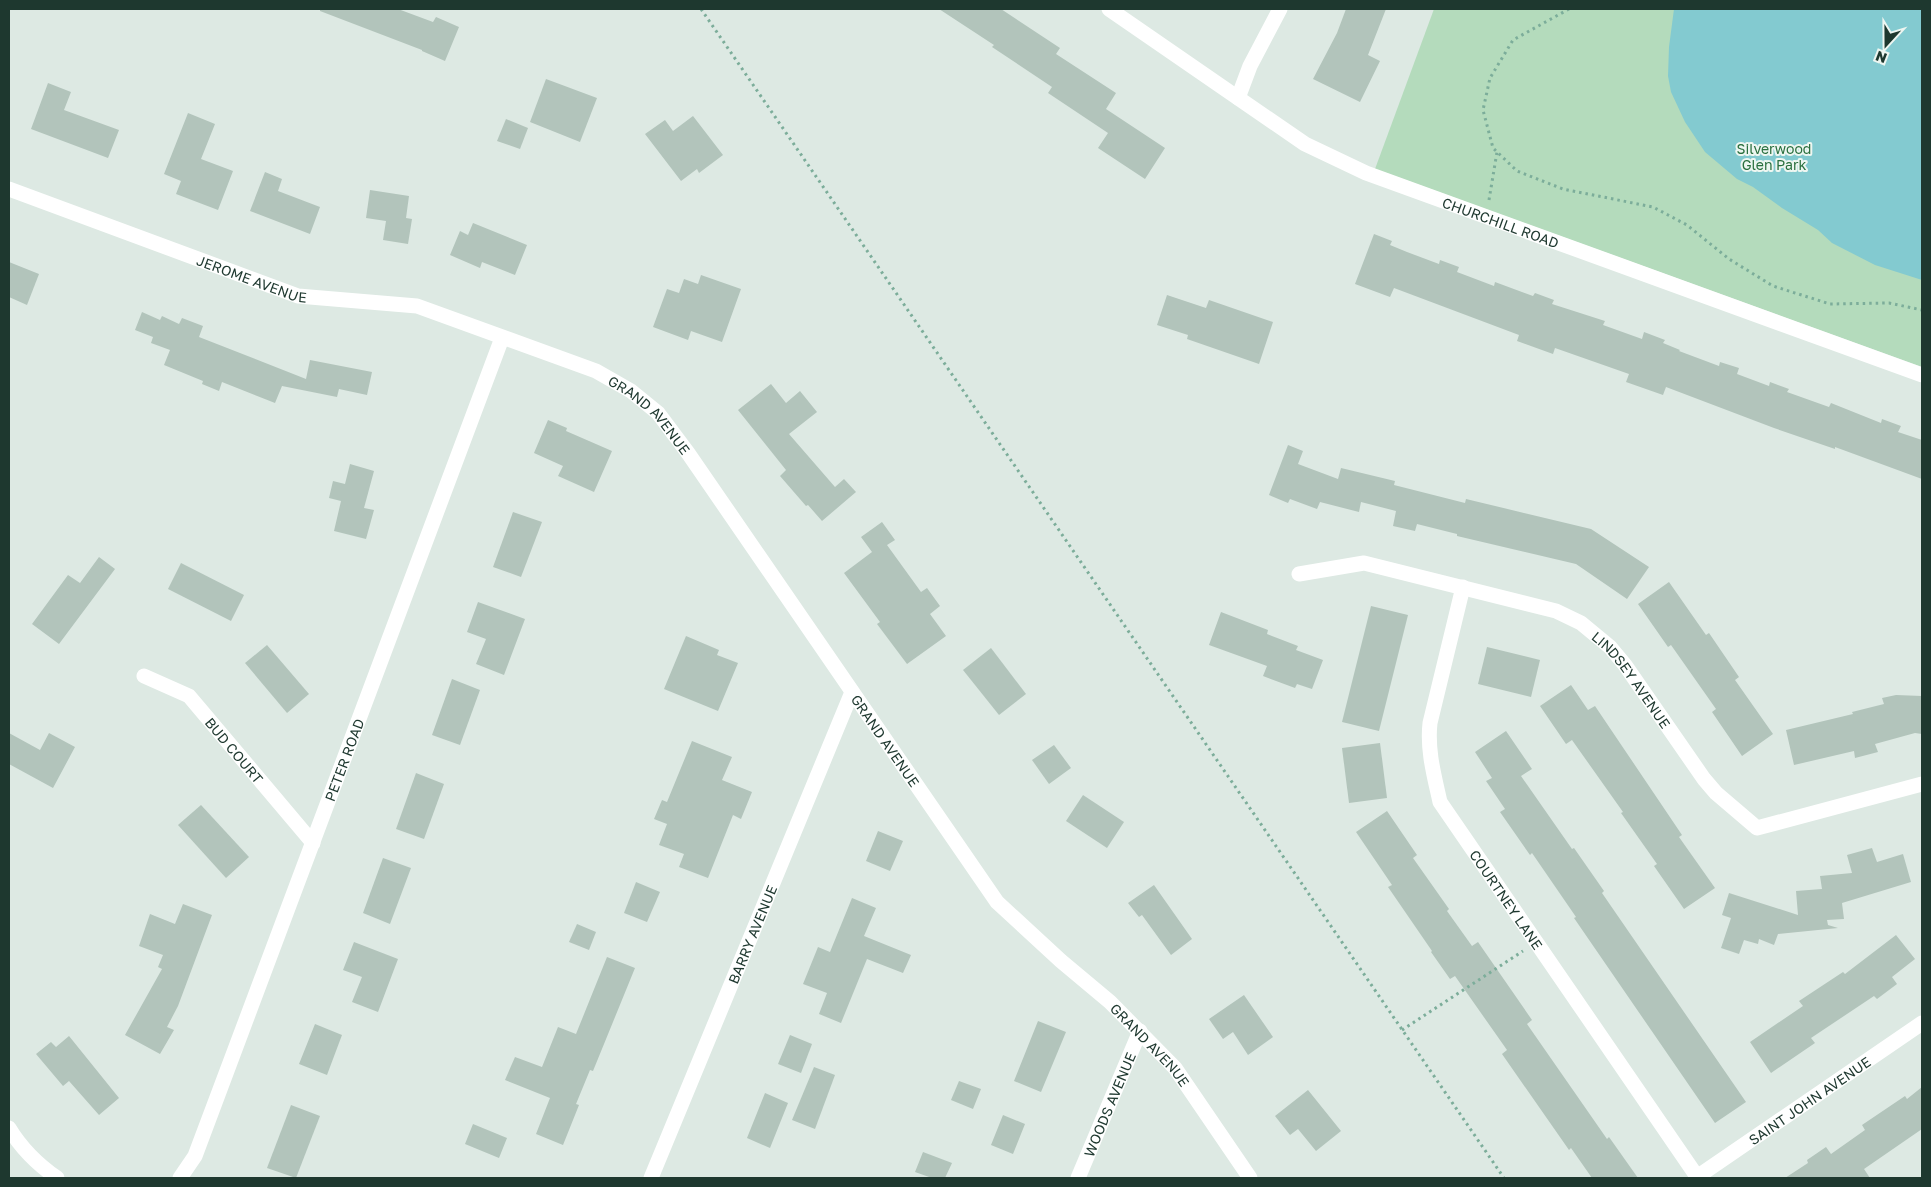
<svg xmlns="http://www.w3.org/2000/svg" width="1931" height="1187" font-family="'Golos Text',sans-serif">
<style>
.green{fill:#b4dbbc}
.water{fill:#83cad0}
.building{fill:#b2c4bb}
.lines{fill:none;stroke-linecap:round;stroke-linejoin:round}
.path{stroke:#7cad9a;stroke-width:3;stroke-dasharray:2.5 4;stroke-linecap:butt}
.minor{stroke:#fff;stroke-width:15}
.labels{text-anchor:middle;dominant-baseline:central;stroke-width:4;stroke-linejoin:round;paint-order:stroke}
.park-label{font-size:14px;fill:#296f3e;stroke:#edf6f1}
.street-label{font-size:14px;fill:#1e382f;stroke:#edf6f1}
</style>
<rect width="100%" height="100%" fill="#dde9e3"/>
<path class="green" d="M 1434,9 L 1922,9 L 1922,367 L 1375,169 Z"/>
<path class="water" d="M 1674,9 L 1922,9 L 1922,280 L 1875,265 L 1832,243 L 1818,230 L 1782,208 L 1753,187 L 1737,179 L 1705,152 L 1685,122 L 1671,92 L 1668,76 L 1669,47 Z"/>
<g class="building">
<path d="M 320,9 L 398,9 L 433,22 L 436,17 L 459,27 L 445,61 L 422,51 L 422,50 L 320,11 Z"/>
<path d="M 939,9 L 1001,9 L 1060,48 L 1056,54 L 1116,93 L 1106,109 L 1165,148 L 1145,179 L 1098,148 L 1108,133 L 1048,93 L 1052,87 L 992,47 L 994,45 Z"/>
<path d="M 1346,9 L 1386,9 L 1368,55 L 1380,61 L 1360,102 L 1313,79 L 1337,33 Z"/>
<path d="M 546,79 L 597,98 L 580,142 L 530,122 Z"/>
<path d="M 48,83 L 71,92 L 64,110 L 119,130 L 108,158 L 31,129 Z"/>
<path d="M 188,113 L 215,124 L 201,159 L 233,171 L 218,210 L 176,194 L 181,181 L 164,174 Z"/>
<path d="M 693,116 L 723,155 L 699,173 L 697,169 L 681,181 L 645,134 L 665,120 L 673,131 Z"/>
<path d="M 506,119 L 528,128 L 520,149 L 497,141 Z"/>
<path d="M 265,172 L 282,179 L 278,191 L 320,207 L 310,234 L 250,211 Z"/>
<path d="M 370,190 L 409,196 L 406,218 L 412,219 L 408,244 L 383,240 L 386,221 L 366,218 Z"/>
<path d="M 473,223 L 527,245 L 515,275 L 482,262 L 480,268 L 450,255 L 460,231 L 468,235 Z"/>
<path d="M 1374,234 L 1392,241 L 1390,245 L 1407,252 L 1439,264 L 1440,260 L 1459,267 L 1457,272 L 1494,286 L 1495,282 L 1533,296 L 1535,293 L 1554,300 L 1552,304 L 1605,321 L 1603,325 L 1642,339 L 1644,332 L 1665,340 L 1663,343 L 1680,350 L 1679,351 L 1719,366 L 1720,362 L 1739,368 L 1737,374 L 1769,386 L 1770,382 L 1789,389 L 1787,392 L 1829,407 L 1831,403 L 1881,423 L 1882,419 L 1901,426 L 1898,432 L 1922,440 L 1922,479 L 1835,447 L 1835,449 L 1774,428 L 1666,387 L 1663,395 L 1626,382 L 1629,374 L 1555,348 L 1553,354 L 1517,341 L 1519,335 L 1394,288 L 1390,297 L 1355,284 Z"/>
<path d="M 9,262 L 39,274 L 27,305 L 9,297 Z"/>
<path d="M 701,275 L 741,289 L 722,342 L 691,331 L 688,340 L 653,327 L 667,289 L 679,293 L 684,279 L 698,284 Z"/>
<path d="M 1167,295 L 1206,308 L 1209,300 L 1273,322 L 1259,364 L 1187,339 L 1188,335 L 1157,325 Z"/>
<path d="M 142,312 L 160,320 L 162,316 L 179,324 L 182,318 L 203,326 L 199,337 L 306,379 L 310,360 L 372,372 L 367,395 L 339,389 L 337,397 L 282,386 L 275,403 L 222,382 L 219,391 L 202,384 L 203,381 L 164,365 L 170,350 L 151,343 L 153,337 L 135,330 Z"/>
<path d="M 771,384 L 786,403 L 800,391 L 817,412 L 789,434 L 835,487 L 844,479 L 856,492 L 822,521 L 808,505 L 806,506 L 780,476 L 786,470 L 738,410 Z"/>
<path d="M 548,420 L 567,428 L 566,431 L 612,451 L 594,492 L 558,476 L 563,466 L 534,453 Z"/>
<path d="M 1288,445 L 1303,451 L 1298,464 L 1338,479 L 1341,468 L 1395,481 L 1394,485 L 1465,503 L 1466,499 L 1591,529 L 1649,567 L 1627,599 L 1576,564 L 1457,536 L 1457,534 L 1417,524 L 1415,531 L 1393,526 L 1396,511 L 1361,502 L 1359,512 L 1320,502 L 1317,509 L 1290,499 L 1288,503 L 1269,495 Z"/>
<path d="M 350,464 L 374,471 L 364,508 L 374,510 L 366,539 L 334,531 L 341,501 L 329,498 L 333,481 L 345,484 Z"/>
<path d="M 513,512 L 542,522 L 521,577 L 493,567 Z"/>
<path d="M 882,522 L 895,540 L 887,545 L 921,592 L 927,588 L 940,606 L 930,614 L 946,636 L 907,664 L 877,624 L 880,622 L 844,573 L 872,552 L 861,537 Z"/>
<path d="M 99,557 L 115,569 L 59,644 L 32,624 L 68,575 L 80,583 Z"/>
<path d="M 181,563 L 244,595 L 231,621 L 168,589 Z"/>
<path d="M 1669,582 L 1706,635 L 1709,633 L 1739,677 L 1735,680 L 1773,734 L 1742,756 L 1712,712 L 1716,709 L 1671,645 L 1668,647 L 1638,604 Z"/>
<path d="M 478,602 L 525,619 L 504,675 L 476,664 L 486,639 L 467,632 Z"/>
<path d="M 1371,606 L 1408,615 L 1379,731 L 1342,722 Z"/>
<path d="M 1221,612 L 1268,630 L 1267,634 L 1298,646 L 1296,650 L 1323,660 L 1312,689 L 1297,684 L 1295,688 L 1263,676 L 1267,666 L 1209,645 Z"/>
<path d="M 686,636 L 719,650 L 717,655 L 738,663 L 718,711 L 664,689 Z"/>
<path d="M 267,645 L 309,694 L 287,713 L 245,663 Z"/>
<path d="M 1487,647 L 1540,660 L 1531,697 L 1478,684 Z"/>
<path d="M 991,648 L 1026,694 L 999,715 L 963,670 Z"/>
<path d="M 452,679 L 480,690 L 460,745 L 432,735 Z"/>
<path d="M 1571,685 L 1588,710 L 1595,706 L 1682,835 L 1679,837 L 1715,888 L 1684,909 L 1654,866 L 1657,864 L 1621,813 L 1623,812 L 1572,740 L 1566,744 L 1540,706 Z"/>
<path d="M 1896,695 L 1922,696 L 1922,734 L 1915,733 L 1875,744 L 1878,752 L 1855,758 L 1854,751 L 1794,765 L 1786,730 L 1853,714 L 1852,712 L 1884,704 L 1882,698 Z"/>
<path d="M 1506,731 L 1532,769 L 1521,776 L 1572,849 L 1574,848 L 1604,891 L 1602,893 L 1746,1102 L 1715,1123 L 1574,918 L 1576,917 L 1532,853 L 1530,855 L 1500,812 L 1505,809 L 1486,781 L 1492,778 L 1475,752 Z"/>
<path d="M 9,733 L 40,750 L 49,733 L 75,747 L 53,788 L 9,764 Z"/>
<path d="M 692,741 L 732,757 L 722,780 L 752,792 L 741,819 L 733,815 L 708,878 L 679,867 L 684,854 L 659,845 L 667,824 L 654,819 L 662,800 L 667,802 Z"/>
<path d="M 1380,743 L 1387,798 L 1349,803 L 1342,748 Z"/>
<path d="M 1054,745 L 1071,768 L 1049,784 L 1032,760 Z"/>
<path d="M 416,773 L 444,784 L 424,839 L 396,829 Z"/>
<path d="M 1083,795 L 1124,822 L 1107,848 L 1066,821 Z"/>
<path d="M 201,805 L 249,857 L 226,878 L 178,825 Z"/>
<path d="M 1387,811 L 1417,855 L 1413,858 L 1449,909 L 1447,911 L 1472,946 L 1478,942 L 1532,1020 L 1527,1024 L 1607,1139 L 1609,1137 L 1638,1178 L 1592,1178 L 1571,1148 L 1569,1150 L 1502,1054 L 1507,1050 L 1455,976 L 1450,979 L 1431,952 L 1432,951 L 1388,887 L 1392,885 L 1356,832 Z"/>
<path d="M 878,831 L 903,841 L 890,871 L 866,861 Z"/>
<path d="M 1872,848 L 1877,862 L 1903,854 L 1911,882 L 1842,903 L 1844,919 L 1827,920 L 1828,925 L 1838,928 L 1778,934 L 1774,945 L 1759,939 L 1758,944 L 1744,940 L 1739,954 L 1721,948 L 1731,918 L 1722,915 L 1729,893 L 1798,915 L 1796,891 L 1822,889 L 1820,876 L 1852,873 L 1847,855 Z"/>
<path d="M 383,858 L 411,868 L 390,924 L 363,913 Z"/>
<path d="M 636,882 L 660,892 L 647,922 L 624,913 Z"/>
<path d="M 1154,885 L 1192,939 L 1171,955 L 1142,915 L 1139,917 L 1128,903 Z"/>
<path d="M 852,898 L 876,908 L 864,936 L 911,955 L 903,973 L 867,959 L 841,1023 L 819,1014 L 827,993 L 803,984 L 818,947 L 830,952 Z"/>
<path d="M 183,904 L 212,915 L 178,1006 L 167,1027 L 174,1030 L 160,1054 L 125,1035 L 162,969 L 158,967 L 163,955 L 139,946 L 150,914 L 175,924 Z"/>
<path d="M 577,924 L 596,932 L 589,950 L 569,942 Z"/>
<path d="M 1896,935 L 1915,959 L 1892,977 L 1897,984 L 1877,999 L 1874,996 L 1811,1038 L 1815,1043 L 1771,1073 L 1750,1042 L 1803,1006 L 1799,1001 L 1843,972 L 1845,974 Z"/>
<path d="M 354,942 L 398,959 L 378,1012 L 352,1002 L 362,977 L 343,970 Z"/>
<path d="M 607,957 L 635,968 L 593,1071 L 590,1070 L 576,1104 L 579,1105 L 563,1145 L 536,1134 L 550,1098 L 505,1080 L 515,1057 L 542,1067 L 558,1027 L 576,1034 Z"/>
<path d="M 1244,995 L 1273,1037 L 1248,1055 L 1233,1032 L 1223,1039 L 1209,1019 Z"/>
<path d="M 1038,1021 L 1066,1032 L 1041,1092 L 1014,1081 Z"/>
<path d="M 315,1024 L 342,1035 L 327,1075 L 299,1064 Z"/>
<path d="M 790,1035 L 812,1044 L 801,1073 L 778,1064 Z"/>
<path d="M 69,1036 L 119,1098 L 99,1115 L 69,1081 L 63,1086 L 36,1054 L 51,1042 L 56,1047 Z"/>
<path d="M 814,1067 L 835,1075 L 815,1129 L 792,1120 Z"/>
<path d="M 959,1081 L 981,1089 L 973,1109 L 951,1100 Z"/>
<path d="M 1922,1087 L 1922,1129 L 1864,1169 L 1870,1178 L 1785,1178 L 1808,1163 L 1807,1160 L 1826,1147 L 1831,1154 L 1865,1130 L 1862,1125 L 1905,1096 L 1907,1099 Z"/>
<path d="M 1308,1090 L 1341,1131 L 1316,1151 L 1298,1129 L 1290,1135 L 1275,1116 Z"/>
<path d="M 765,1093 L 788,1103 L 770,1148 L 747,1138 Z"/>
<path d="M 291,1105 L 320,1116 L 296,1178 L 267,1168 Z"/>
<path d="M 1003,1115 L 1025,1124 L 1013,1154 L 991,1145 Z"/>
<path d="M 473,1124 L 507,1138 L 499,1158 L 465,1144 Z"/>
<path d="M 923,1152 L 952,1163 L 945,1178 L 932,1178 L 915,1172 Z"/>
</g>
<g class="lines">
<g class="path">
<path d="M 701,9 L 1504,1178"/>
<path d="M 1569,9 L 1513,40 L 1490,78 L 1483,110 L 1493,148 L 1517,171 L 1563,189 L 1653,207 L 1687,225 L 1729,259 L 1773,286 L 1830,304 L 1889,303 L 1922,310"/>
<path d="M 1489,200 L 1497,152"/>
<path d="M 1402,1030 L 1523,951"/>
</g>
<g class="minor">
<path id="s1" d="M 1109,9 L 1305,144 L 1366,173 L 1922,375"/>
<path d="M 1238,98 L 1250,66 L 1280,9"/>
<path id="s2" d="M 9,189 L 298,296 L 417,306 L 596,371 L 631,391 L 658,413 L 688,453 L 997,902 L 1061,961 L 1110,1002 L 1175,1068 L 1250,1178"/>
<path id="s3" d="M 1299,574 L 1364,563 L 1556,611 L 1581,623 L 1610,647 L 1625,665 L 1704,779 L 1716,793 L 1757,828 L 1922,784"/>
<path id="s4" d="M 1463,587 L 1430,723 C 1427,750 1434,775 1440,802 L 1698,1178"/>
<path id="s5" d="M 144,676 L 189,696 L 313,843"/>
<path d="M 9,1128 C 21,1148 37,1164 57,1178"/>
<path id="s6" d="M 1697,1177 L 1922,1023"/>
<path id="s7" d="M 180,1178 L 195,1156 L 502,338"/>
<path id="s8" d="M 651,1178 L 852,692"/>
<path id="s9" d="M 1078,1178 L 1140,1031"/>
</g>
</g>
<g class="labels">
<g class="park-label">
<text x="1774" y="148">Silverwood<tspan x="1774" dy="16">Glen Park</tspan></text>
</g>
<g class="street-label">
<text stroke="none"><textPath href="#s1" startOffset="449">CHURCHILL ROAD</textPath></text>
<text stroke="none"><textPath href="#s2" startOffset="259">JEROME AVENUE</textPath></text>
<text stroke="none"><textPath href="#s2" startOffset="688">GRAND AVENUE</textPath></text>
<text stroke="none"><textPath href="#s3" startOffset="368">LINDSEY AVENUE</textPath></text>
<text stroke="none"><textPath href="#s2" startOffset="1092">GRAND AVENUE</textPath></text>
<text stroke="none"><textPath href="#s5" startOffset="120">BUD COURT</textPath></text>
<text stroke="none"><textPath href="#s7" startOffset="450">PETER ROAD</textPath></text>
<text stroke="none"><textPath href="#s4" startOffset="338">COURTNEY LANE</textPath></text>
<text stroke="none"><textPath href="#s8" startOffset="264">BARRY AVENUE</textPath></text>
<text stroke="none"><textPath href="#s2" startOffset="1498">GRAND AVENUE</textPath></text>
<text stroke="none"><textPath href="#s6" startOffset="136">SAINT JOHN AVENUE</textPath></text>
<text stroke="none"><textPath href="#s9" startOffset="80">WOODS AVENUE</textPath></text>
</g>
</g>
<rect width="1931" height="1187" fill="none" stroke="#1e382f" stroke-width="20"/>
<g transform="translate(1886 45) rotate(201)" stroke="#edf6f1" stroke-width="4" paint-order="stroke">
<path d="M0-4L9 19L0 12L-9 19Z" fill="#1e382f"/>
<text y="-8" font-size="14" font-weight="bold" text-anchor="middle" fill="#1e382f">N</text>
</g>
</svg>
